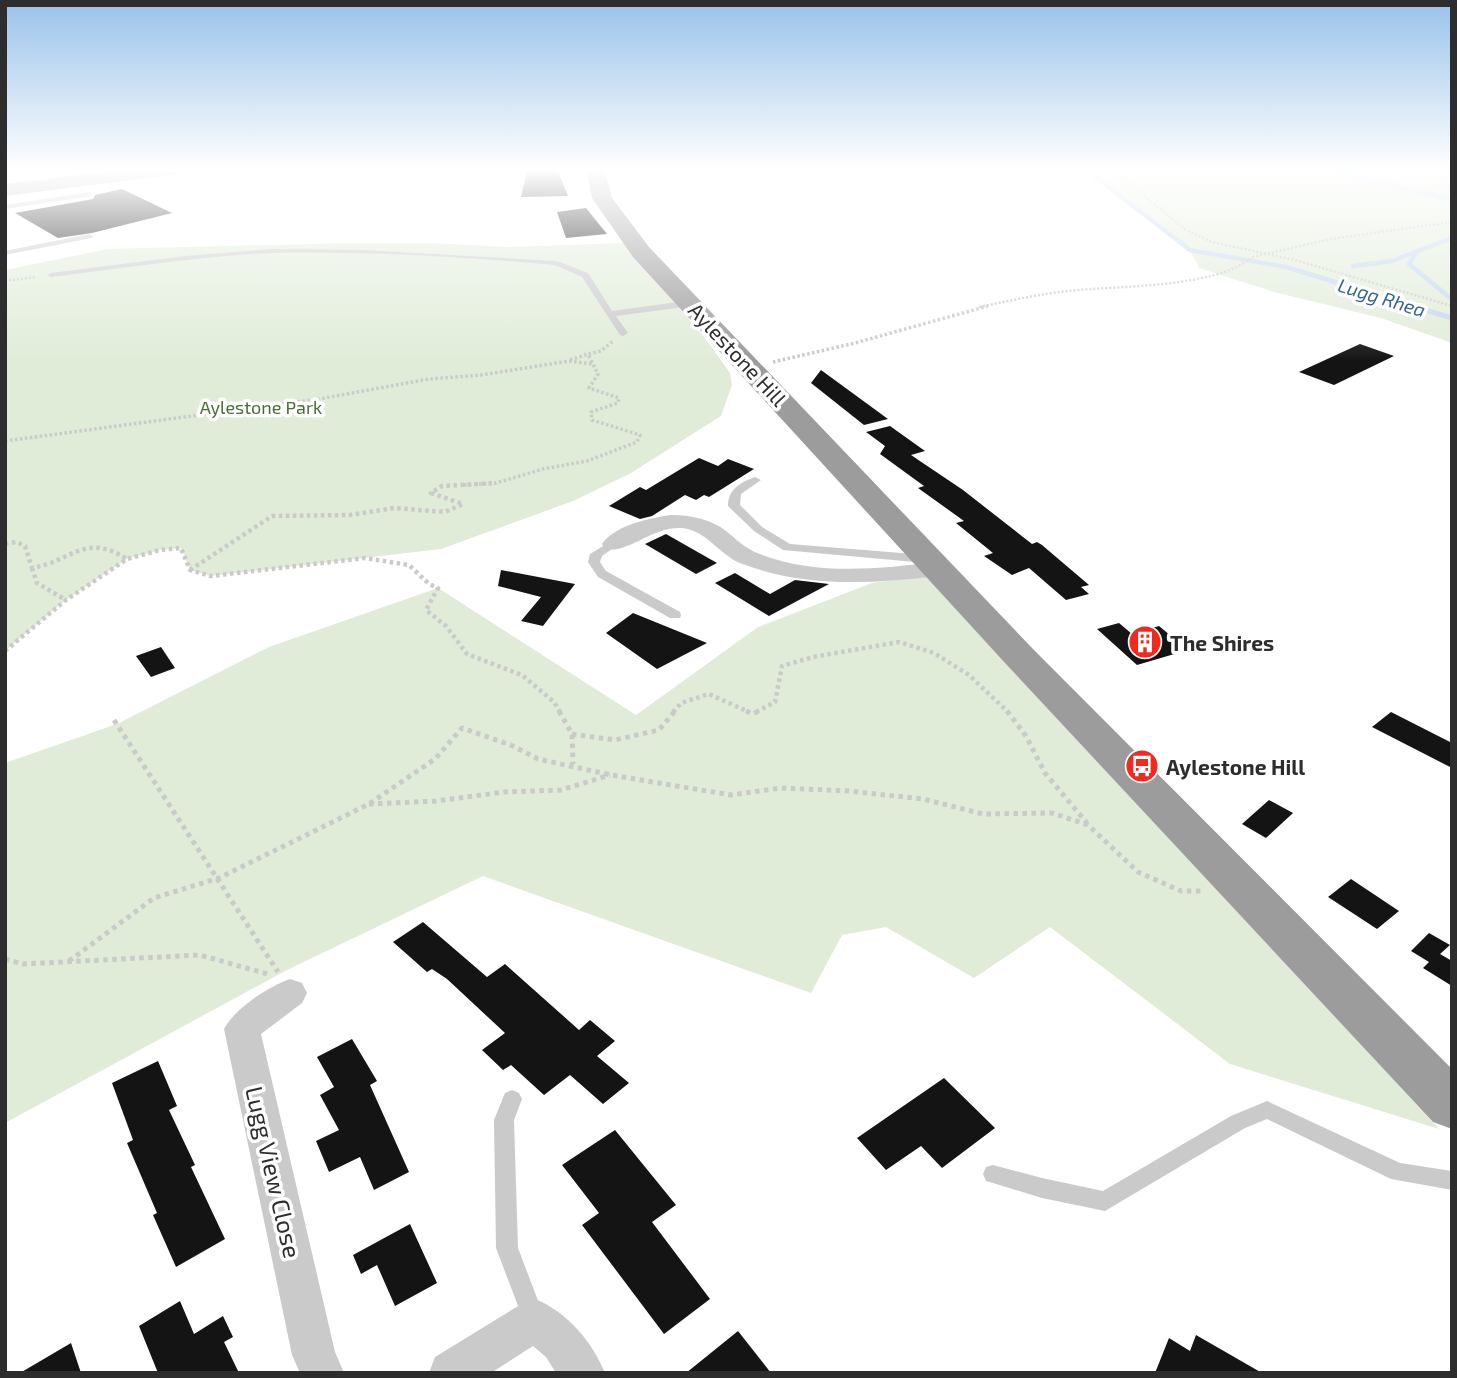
<svg xmlns="http://www.w3.org/2000/svg" width="1457" height="1378" font-family="'Exo 2',sans-serif">
<style>
.green{fill:#e0ecd8}
.lines{fill:none;stroke-linecap:round;stroke-linejoin:round}
.stream-far1{stroke:#c2d7ee;stroke-width:4.5}
.stream{stroke:#c2d7ee;stroke-width:5}
.building{fill:#141414}
.path-far3{stroke:#cacaca;stroke-width:2.5;stroke-dasharray:2 2;stroke-linecap:butt}
.path-far2{stroke:#cacaca;stroke-width:3.5;stroke-dasharray:2.5 2.5;stroke-linecap:butt}
.path-far1{stroke:#cacaca;stroke-width:4.5;stroke-dasharray:3.5 3.5;stroke-linecap:butt}
.path{stroke:#cacaca;stroke-width:5;stroke-dasharray:4.5 4.5;stroke-linecap:butt}
.service{fill:#cacaca;fill-rule:evenodd}
.minor{fill:#cacaca;fill-rule:evenodd}
.primary{fill:#a5a5a5;fill-rule:evenodd}
.trunk{fill:#9c9c9c;fill-rule:evenodd}
.labels{text-anchor:middle;dominant-baseline:central;stroke-width:7;stroke-linejoin:round;paint-order:stroke}
.far-park-label{font-size:18px;fill:#496c36;stroke:#fff}
.far-water-label{font-size:19px;font-style:italic;fill:#346395;stroke:#fff}
.street-label{font-size:21px;fill:#2d2d2d;stroke:#fff}
.poi-label{font-size:21px;font-weight:bold;fill:#2d2d2d;stroke:#fff;text-anchor:start}
.near-street-label{font-size:24px;fill:#2d2d2d;stroke:#fff}
</style>
<rect width="100%" height="100%" fill="#fff"/>
<g class="green">
<path d="M 1084,168 L 1452,168 L 1452,343 L 1381,318 L 1274,292 L 1199,268 L 1190,250 Z"/>
<path d="M 350,243 L 430,243 L 507,247 L 624,243 L 705,338 L 730,373 L 732,385 L 721,416 L 631,473 L 573,501 L 441,549 L 211,576 L 190,570 L 181,548 L 160,550 L 127,559 L 66,600 L 5,651 L 5,270 L 108,249 Z"/>
<path d="M 928,575 L 1439,1129 L 1230,1064 L 1050,927 L 974,978 L 886,927 L 842,935 L 811,993 L 483,876 L 287,970 L 5,1123 L 5,763 L 117,724 L 269,647 L 438,588 L 636,715 L 758,627 L 872,583 Z"/>
</g>
<g class="lines">
<g class="stream-far1">
<path d="M 1084,168 L 1190,250 L 1286,267 L 1417,307"/>
<path d="M 1323,168 L 1452,200"/>
<path d="M 1416,253 L 1409,264 L 1449,297"/>
<path d="M 1353,266 L 1392,261 L 1452,238"/>
</g>
<path class="stream" d="M 1412,306 L 1452,318"/>
</g>
<g class="building">
<path d="M 528,168 L 557,168 L 568,196 L 521,197 Z"/>
<path d="M 122,189 L 172,213 L 92,233 L 58,238 L 15,213 L 93,199 L 95,195 Z"/>
<path d="M 586,208 L 607,234 L 566,238 L 557,212 Z"/>
<path d="M 1360,344 L 1394,356 L 1334,385 L 1299,372 Z"/>
<path d="M 821,370 L 888,419 L 864,425 L 811,383 Z"/>
<path d="M 890,426 L 925,451 L 911,455 L 963,490 L 1032,544 L 1037,542 L 1042,545 L 1089,585 L 1081,587 L 1089,594 L 1066,600 L 1029,568 L 1012,575 L 984,556 L 993,553 L 956,523 L 964,521 L 918,488 L 924,486 L 880,454 L 885,446 L 866,432 Z"/>
<path d="M 699,458 L 718,466 L 728,459 L 754,469 L 709,497 L 704,495 L 696,500 L 685,495 L 652,516 L 640,519 L 609,506 L 640,487 L 646,490 Z"/>
<path d="M 666,534 L 717,563 L 696,574 L 645,544 Z"/>
<path d="M 501,570 L 575,584 L 543,626 L 521,621 L 541,597 L 498,586 Z"/>
<path d="M 735,573 L 770,594 L 795,580 L 829,584 L 769,616 L 715,583 Z"/>
<path d="M 633,613 L 707,643 L 657,669 L 606,633 Z"/>
<path d="M 1119,623 L 1132,634 L 1159,626 L 1188,650 L 1137,665 L 1097,629 Z"/>
<path d="M 161,647 L 175,668 L 151,677 L 136,656 Z"/>
<path d="M 1391,712 L 1452,743 L 1452,768 L 1372,727 Z"/>
<path d="M 1269,800 L 1293,813 L 1266,838 L 1242,824 Z"/>
<path d="M 1351,879 L 1399,911 L 1377,929 L 1328,897 Z"/>
<path d="M 423,922 L 487,977 L 505,964 L 579,1030 L 590,1020 L 615,1041 L 597,1056 L 629,1083 L 603,1104 L 570,1075 L 544,1095 L 511,1065 L 503,1070 L 482,1050 L 505,1033 L 447,979 L 432,969 L 427,972 L 393,942 Z"/>
<path d="M 1429,933 L 1450,945 L 1440,954 L 1452,961 L 1452,986 L 1423,968 L 1429,962 L 1411,951 Z"/>
<path d="M 352,1039 L 377,1081 L 370,1085 L 409,1172 L 374,1190 L 360,1157 L 329,1172 L 316,1141 L 339,1130 L 320,1095 L 334,1087 L 317,1057 Z"/>
<path d="M 158,1061 L 177,1106 L 169,1110 L 195,1165 L 191,1167 L 225,1239 L 176,1267 L 153,1215 L 157,1213 L 127,1143 L 133,1140 L 112,1083 Z"/>
<path d="M 944,1078 L 995,1128 L 942,1168 L 921,1146 L 886,1170 L 857,1138 Z"/>
<path d="M 615,1130 L 676,1205 L 652,1222 L 710,1299 L 664,1334 L 582,1225 L 599,1213 L 562,1165 Z"/>
<path d="M 410,1224 L 437,1283 L 395,1306 L 377,1265 L 361,1274 L 353,1255 Z"/>
<path d="M 180,1301 L 194,1334 L 223,1316 L 233,1337 L 224,1342 L 239,1373 L 158,1373 L 139,1326 Z"/>
<path d="M 738,1331 L 771,1373 L 686,1373 Z"/>
<path d="M 1196,1335 L 1262,1373 L 1155,1373 L 1169,1338 L 1190,1351 Z"/>
<path d="M 71,1343 L 81,1373 L 20,1373 Z"/>
</g>
<g class="lines">
<g class="path-far3">
<path d="M 1110,168 L 1186,230 L 1212,242 L 1295,260 L 1452,306"/>
<path d="M 1428,168 L 1452,182"/>
<path d="M 5,281 L 36,277"/>
<path d="M 979,307 C 1009,301 1039,294 1069,291 C 1120,285 1213,289 1253,257 L 1331,239 L 1452,222"/>
</g>
<g class="path-far2">
<path d="M 570,360 L 588,354"/>
<path d="M 773,362 L 855,343 L 988,306"/>
<path d="M 5,441 L 319,399 L 429,379 L 481,375 L 569,361 L 592,364"/>
<path d="M 464,485 L 496,483 L 543,469 L 587,461 L 637,442 L 640,435 L 592,420 L 591,412 L 618,403 L 619,398 L 589,388 L 598,374 L 588,354 L 601,351 L 613,341"/>
</g>
<g class="path-far1">
<path d="M 5,544 L 16,542 L 25,546 L 32,568 C 73,561 84,532 127,559"/>
<path d="M 32,568 L 37,583 L 66,600"/>
<path d="M 190,570 L 272,516 L 350,515 L 394,508 L 445,512 L 463,504 L 431,493 L 442,486 L 496,483"/>
<path d="M 5,651 L 66,600 L 127,559 L 160,550 L 181,548 L 190,570 L 211,576 L 365,558 L 409,565 L 429,584 L 438,588 L 426,610 L 446,626 L 467,654 L 522,675 L 554,702 L 560,712"/>
<path d="M 673,712 L 681,703 L 709,694 L 749,712"/>
<path d="M 756,712 L 775,702 L 782,666 L 813,657 L 899,642 L 934,653 L 969,675 L 1008,712"/>
</g>
<g class="path">
<path d="M 559,711 L 572,734 L 573,764"/>
<path d="M 746,711 L 753,714 L 759,711"/>
<path d="M 1007,711 L 1026,736 L 1045,773 L 1087,823"/>
<path d="M 114,720 L 278,972"/>
<path d="M 572,734 L 615,740 L 659,730 L 675,711"/>
<path d="M 369,804 L 436,801 L 504,792 L 561,790 L 610,775"/>
<path d="M 5,959 L 23,964 L 200,955 L 271,975"/>
<path d="M 69,961 L 154,898 L 219,878 L 369,804 L 435,759 L 462,728 L 513,746 L 538,759 L 611,775 L 731,795 L 781,788 L 849,791 L 923,799 L 983,814 L 1052,813 L 1088,825 L 1138,872 L 1181,891 L 1201,891"/>
</g>
<g class="service">
<path d="M 90,192 L 93,196 L 5,209 L 5,205 Z"/>
<path d="M 89,234 L 93,236 L 92,238 L 5,255 L 5,251 Z"/>
<path d="M 273,249 L 363,250 L 557,261 L 588,273 L 612,311 L 692,300 L 696,303 L 692,306 L 616,316 L 628,333 L 623,336 L 620,335 L 582,277 L 555,265 C 465,257 364,251 273,253 C 199,256 125,268 51,277 L 47,275 L 51,273 L 185,256 Z"/>
<path d="M 755,477 L 761,480 L 741,494 L 740,505 L 762,527 L 790,544 L 926,555 L 932,559 L 926,563 L 783,550 L 754,531 L 728,506 C 728,489 741,482 755,477 Z"/>
<path d="M 613,540 L 619,544 L 602,556 L 600,562 L 606,571 L 680,612 L 681,615 L 680,618 L 670,618 L 598,577 L 588,562 L 590,554 Z"/>
<path d="M 512,1090 L 519,1093 L 522,1099 L 514,1120 L 518,1248 L 545,1319 L 542,1327 L 534,1330 L 526,1327 L 496,1248 L 494,1120 L 505,1093 Z"/>
<path d="M 1267,1101 L 1400,1163 L 1452,1171 L 1452,1190 L 1391,1179 L 1267,1119 L 1245,1128 L 1105,1211 L 1042,1198 L 993,1183 L 986,1181 L 983,1174 L 986,1167 L 993,1165 L 1042,1178 L 1103,1191 L 1231,1116 Z"/>
</g>
<g class="minor">
<path d="M 671,515 C 690,515 711,519 726,531 C 736,539 745,548 757,553 C 814,576 877,569 937,562 L 945,564 L 949,569 L 945,574 L 937,576 C 871,584 804,588 740,563 C 718,554 707,530 681,528 C 653,526 628,554 605,549 L 602,544 C 615,525 650,518 671,515 Z"/>
<path d="M 290,979 L 302,983 L 307,993 L 302,1003 L 261,1034 L 335,1352 L 344,1373 L 300,1373 L 292,1355 L 224,1029 C 235,1008 268,987 290,979 Z"/>
<path d="M 535,1299 C 567,1312 592,1341 605,1373 L 556,1373 L 546,1357 L 533,1346 L 491,1373 L 429,1373 L 435,1357 L 520,1305 Z"/>
</g>
<path class="primary" d="M 133,168 L 188,168 L 179,174 L 5,196 L 5,184 Z"/>
<path class="trunk" d="M 586,168 L 604,168 L 612,198 L 649,247 L 1032,648 L 1452,1069 L 1452,1129 L 1433,1122 L 1006,664 L 633,257 L 592,198 Z"/>
</g>
<linearGradient id="sky" x2="0" y2="1"><stop stop-color="#99c2ea"/><stop offset="0.47" stop-color="#fff"/><stop offset="1" stop-color="#fff" stop-opacity="0"/></linearGradient>
<rect width="1457" height="361" fill="url(#sky)"/>
<defs>
<symbol id="building-disc" viewBox="-11 -11 22 22"><circle r="9.5" fill="#f5281d" stroke="#fff"/><path d="M-4-6H4V6H1V3H-1V6H-4ZM-2.5-4.3h1.7v1.8h-1.7ZM.8-4.3h1.7v1.8H.8ZM-2.5-1h1.7V.8h-1.7ZM.8-1h1.7V.8H.8Z" fill="#fff"/></symbol>
<symbol id="bus-disc" viewBox="-11 -11 22 22"><circle r="9.5" fill="#f5281d" stroke="#fff"/><path d="M-5-6H5V4H4V6H2V4H-2V6H-4V4H-5ZM-3.5-4V0h7V-4ZM-3.5 1.2v1.5H-2V1.2ZM2 1.2v1.5H3.5V1.2Z" fill="#fff"/></symbol>
</defs>
<g fill-rule="evenodd">
<use href="#building-disc" x="1126" y="623" width="38" height="38"/>
<use href="#bus-disc" x="1123" y="747" width="38" height="38"/>
</g>
<g class="labels">
<g class="far-park-label">
<text x="261" y="407">Aylestone Park</text>
</g>
<g class="far-water-label">
<text transform="translate(1382 297) rotate(17)">Lugg Rhea</text>
</g>
<g class="street-label">
<text transform="translate(738 354) rotate(47)">Aylestone Hill</text>
</g>
<g class="poi-label">
<text x="1170" y="642">The Shires</text>
<text x="1166" y="766">Aylestone Hill</text>
</g>
<g class="near-street-label">
<text transform="translate(274 1172) rotate(77)">Lugg View Close</text>
</g>
</g>
<rect width="1457" height="1378" fill="none" stroke="#2d2d2d" stroke-width="14"/>
</svg>
